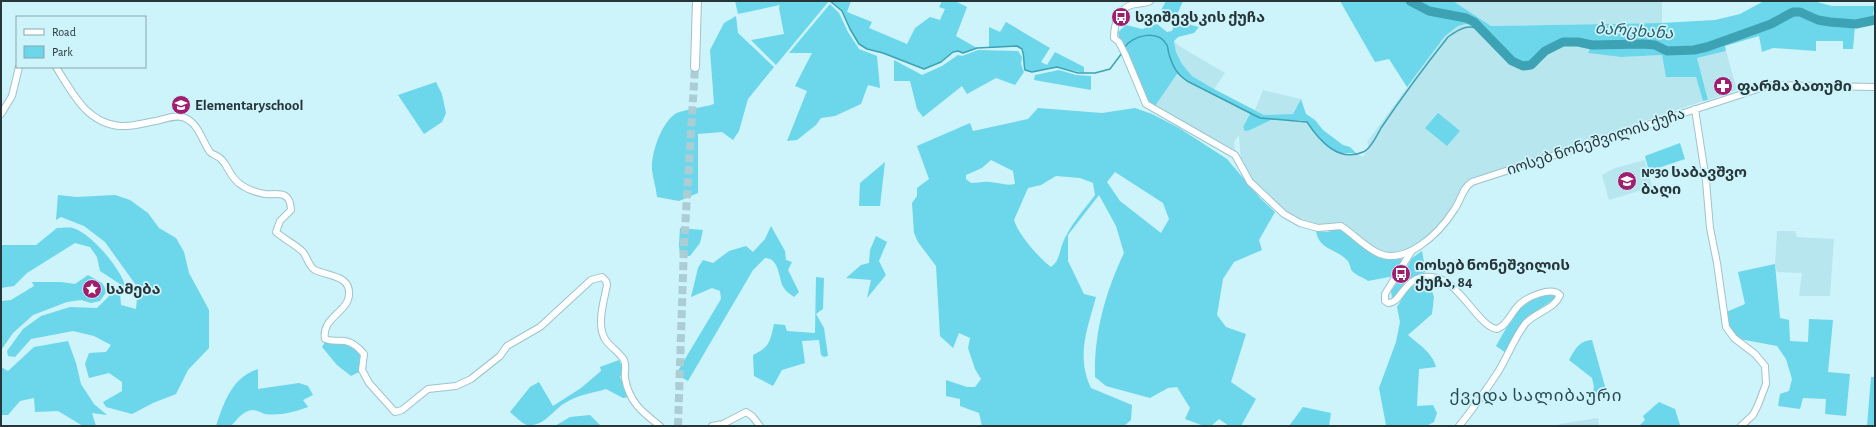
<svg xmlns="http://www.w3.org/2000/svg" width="1876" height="427" font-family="'Alegreya Sans','Noto Sans Georgian',sans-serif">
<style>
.built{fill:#b7e6ef}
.green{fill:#6cd6ea;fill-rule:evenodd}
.water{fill:#3ca2b4}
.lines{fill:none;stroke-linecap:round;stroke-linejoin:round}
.stream{stroke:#3ca2b4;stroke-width:1.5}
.river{stroke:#3ca2b4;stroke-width:9}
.trunk-tunnel{stroke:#accdd4;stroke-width:8;stroke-dasharray:8 4;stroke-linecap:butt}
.tertiary-casing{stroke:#9ec3cb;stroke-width:8}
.trunk-casing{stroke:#9ec3cb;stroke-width:10}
.tertiary{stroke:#fff;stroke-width:6}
.trunk{stroke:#fff;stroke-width:8}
.labels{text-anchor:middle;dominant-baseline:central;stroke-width:3.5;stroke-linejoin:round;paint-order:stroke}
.poi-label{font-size:15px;font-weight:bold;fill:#273639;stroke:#cdf3fb;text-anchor:start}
.street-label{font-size:15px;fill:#273639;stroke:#cdf3fb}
.water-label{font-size:16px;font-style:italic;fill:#275f69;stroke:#cdf3fb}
.quarter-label{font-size:17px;letter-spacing:1px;fill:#284a50;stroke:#cdf3fb}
</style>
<rect width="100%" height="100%" fill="#cdf3fb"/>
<g class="built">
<path d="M 1453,1 L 1662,1 L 1662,23 L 1491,26 Z"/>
<path d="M 1474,22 L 1501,50 L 1538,57 L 1553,46 L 1563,42 L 1578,42 L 1592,45 L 1588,53 L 1621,57 L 1662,55 L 1696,77 L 1703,101 L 1466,181 L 1450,213 L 1423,242 L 1405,252 L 1391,254 L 1379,252 L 1343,224 L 1322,226 L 1303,223 L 1285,212 L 1250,180 L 1241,160 L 1239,135 L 1234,142 L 1235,150 L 1155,106 L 1177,74 L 1187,81 L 1250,114 L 1243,127 L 1250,130 L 1271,120 L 1301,120 L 1307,122 L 1325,145 L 1351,155 L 1356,153 L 1363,157 L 1369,148 L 1367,142 L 1445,36 L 1458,26 Z"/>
<path d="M 1174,41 L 1179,46 L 1225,73 L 1214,89 L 1192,76 L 1182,64 L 1176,52 Z"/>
<path d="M 1726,51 L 1737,90 L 1708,100 L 1697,58 Z"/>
<path d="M 1263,90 L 1301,99 L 1293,114 L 1264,115 L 1255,110 Z"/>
<path d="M 1645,160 L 1652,187 L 1609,200 L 1602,175 L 1615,168 Z"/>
<path d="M 1777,231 L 1795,231 L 1797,237 L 1834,239 L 1830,296 L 1799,296 L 1802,273 L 1777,272 L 1775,264 Z"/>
<path d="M 1598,418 L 1599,426 L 1558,426 L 1560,424 Z"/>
</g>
<g class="green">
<path d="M 735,1 L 829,1 L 776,65 L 751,40 L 784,34 L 779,8 L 780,5 L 738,14 Z"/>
<path d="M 830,1 L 851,1 L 847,12 L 872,22 L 869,28 L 907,44 L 915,28 L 930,17 L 940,20 L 945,9 L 939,7 L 942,1 L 955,1 L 967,7 L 956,36 L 977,48 L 963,53 L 958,51 L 953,52 L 941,62 L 924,69 L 883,53 L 867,49 L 859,44 L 850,29 L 842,11 Z"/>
<path d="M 1166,1 L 1183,1 L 1176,17 L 1161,10 Z"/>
<path d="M 1340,1 L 1453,1 L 1491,26 L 1662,23 L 1715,20 L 1740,14 L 1764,1 L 1813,1 L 1832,6 L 1875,6 L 1873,14 L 1875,18 L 1844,25 L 1855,26 L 1853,49 L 1843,49 L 1843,41 L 1816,41 L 1816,51 L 1773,48 L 1762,52 L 1759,36 L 1725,46 L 1726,51 L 1697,58 L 1708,100 L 1703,101 L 1696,77 L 1666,77 L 1662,55 L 1621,57 L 1588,53 L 1592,44 C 1572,41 1555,41 1539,55 C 1535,60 1532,65 1525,66 C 1511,67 1483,33 1473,22 L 1458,26 L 1445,36 L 1407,87 L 1389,59 L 1375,62 Z"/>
<path d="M 830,4 L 839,13 L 848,32 L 859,49 L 877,56 L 880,88 L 868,85 L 861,104 L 835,116 L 821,118 L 816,125 L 797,140 L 787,141 L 807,91 L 795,86 L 812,53 L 789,53 Z"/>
<path d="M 736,16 L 738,33 L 774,67 L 748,99 L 739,131 L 733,140 L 722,132 L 698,134 L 698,193 L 679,201 L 657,197 C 656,187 653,179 652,170 C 651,153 661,124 675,114 C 681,110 706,107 714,104 L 710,50 L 724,23 Z"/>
<path d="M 1176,21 L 1199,27 L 1194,33 L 1178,37 L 1174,41 L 1176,52 L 1182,64 L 1192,76 L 1214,89 L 1264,115 L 1293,114 L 1301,99 L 1306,114 L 1315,120 L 1323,130 L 1343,145 L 1350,147 L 1356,153 L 1337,153 L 1326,145 L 1307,122 L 1301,120 L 1271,120 L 1250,130 L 1245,131 L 1243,127 L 1250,114 L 1187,81 L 1177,74 L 1155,106 L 1146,101 L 1120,41 L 1118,32 L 1126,25 L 1142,29 L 1157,24 L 1167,32 L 1172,31 Z"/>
<path d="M 1006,22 L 1050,48 L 1041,62 L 1047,65 L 1055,52 L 1084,67 L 1084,73 L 1057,67 L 1032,72 L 1025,70 C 1023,62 1025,56 1022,49 L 1017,46 L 989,48 L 989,27 L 1000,32 Z"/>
<path d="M 978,50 L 1018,51 L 1022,57 L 1021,64 L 1024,72 L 1015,85 L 996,78 L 967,94 L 962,86 L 923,117 L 917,109 L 910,81 L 894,81 L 894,60 L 922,75 L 942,66 L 958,55 L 962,56 Z"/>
<path d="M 1059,70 L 1076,75 L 1091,76 L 1091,90 L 1034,80 L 1035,75 Z"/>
<path d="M 436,82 L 442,94 L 446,113 L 442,122 L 424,134 L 398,95 Z"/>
<path d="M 1038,108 L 1102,113 L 1135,108 L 1152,114 L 1179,128 L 1227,159 L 1260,198 L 1275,212 L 1259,240 L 1262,250 L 1234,262 L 1223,279 L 1217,315 L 1226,327 L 1246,334 L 1231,382 L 1256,399 L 1241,426 L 1229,426 L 1219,419 L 1211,426 L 1204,426 L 1185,419 L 1190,408 L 1177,387 L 1168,388 L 1150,398 L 1106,386 L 1095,377 C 1094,333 1105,293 1124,253 L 1116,226 L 1099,195 L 1068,235 L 1068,261 L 1084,294 L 1096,297 C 1087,330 1076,356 1091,388 L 1132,405 L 1131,420 L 1124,426 L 982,426 L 979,413 L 960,406 L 960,399 L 946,396 L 946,380 L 967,387 L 975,387 L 981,379 L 975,369 L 968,348 L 970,338 L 959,333 L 953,348 L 940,336 L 936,266 L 918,242 L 914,233 L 912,203 L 917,196 L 917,188 L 929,179 L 917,146 L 970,123 L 973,131 L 1028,119 ZM 991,160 L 1013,171 L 1015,184 C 1006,186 1000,183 990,182 C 984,181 977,183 971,183 L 966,179 L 966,175 L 982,168 ZM 1115,172 L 1163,203 L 1169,219 L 1161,233 L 1120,201 L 1107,182 ZM 1056,176 L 1080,178 L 1093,183 L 1095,195 C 1083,211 1069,226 1062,245 C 1059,254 1059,261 1051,267 C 1039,258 1018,234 1014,220 L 1028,188 L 1041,185 Z"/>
<path d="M 1438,113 L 1460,131 L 1447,146 L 1425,128 Z"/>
<path d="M 1680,143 L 1685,159 L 1649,171 L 1645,156 Z"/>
<path d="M 885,162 L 880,206 L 859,206 L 860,183 Z"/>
<path d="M 58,195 L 76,197 L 115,195 L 130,200 L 148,213 L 159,228 L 176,238 L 184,252 L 189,273 L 209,310 L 209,348 L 188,370 L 176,394 L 153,403 L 132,414 L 106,407 L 103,402 L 122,391 L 122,382 L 109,373 L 89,378 L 85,364 L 89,353 L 106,352 L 111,345 L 94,336 L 73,331 L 31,339 L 15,357 L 8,356 L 7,351 L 23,329 L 41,316 L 70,307 L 97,308 L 113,292 L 120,293 L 121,305 L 136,309 L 138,288 L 105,242 L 84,226 L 61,217 L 56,220 Z"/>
<path d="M 771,226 L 785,251 L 786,260 L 792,262 L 788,270 L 799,292 L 794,297 C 791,294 786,292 784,288 C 778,279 780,258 765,258 L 753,270 L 688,381 L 676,374 L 721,299 L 720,291 L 712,288 L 691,297 L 698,268 L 703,260 L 713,263 L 729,251 L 746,246 L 753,252 L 765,239 Z"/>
<path d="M 57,228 C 61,228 68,227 73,228 C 91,233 122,270 126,288 L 100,271 L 97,257 L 90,247 L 75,243 L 27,273 L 14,286 L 1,288 L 1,245 L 36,245 Z"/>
<path d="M 680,228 L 703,230 L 700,243 L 690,256 L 680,256 L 679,245 Z"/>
<path d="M 1337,228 L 1340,229 L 1370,250 L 1399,257 L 1402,260 L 1402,264 L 1394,276 L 1368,281 C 1364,278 1356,275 1352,271 C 1350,268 1350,263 1347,260 C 1335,248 1319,250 1316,231 L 1328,232 Z"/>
<path d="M 876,236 L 887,242 L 879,261 L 886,275 L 867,298 L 871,280 L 846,278 L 861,265 L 869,263 L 870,250 Z"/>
<path d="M 1422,251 L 1426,272 C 1411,275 1403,285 1395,298 L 1392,298 L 1391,291 L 1404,273 L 1412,258 Z"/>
<path d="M 1775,264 L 1780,318 L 1789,320 L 1790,341 L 1808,342 L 1809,319 L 1833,320 L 1828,372 L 1850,374 L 1846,416 L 1825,414 L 1826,399 L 1803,398 L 1800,409 L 1778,406 L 1780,394 L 1789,391 L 1792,379 L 1786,359 L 1777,346 L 1734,338 L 1729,332 L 1724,313 L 1745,304 L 1738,272 Z"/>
<path d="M 88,275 L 102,283 L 107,291 L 100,301 L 91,303 L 81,300 L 67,302 L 33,315 L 13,333 L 1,350 L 1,301 L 11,300 L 34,286 L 32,282 L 61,282 L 75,284 Z"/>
<path d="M 816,277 L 824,278 L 823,309 L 816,314 L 824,328 L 828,356 L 824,357 L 821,355 L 819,340 L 802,341 L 805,363 L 782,370 L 773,386 L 754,376 L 753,355 C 770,347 770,341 774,324 L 785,325 L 787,331 L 815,333 Z"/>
<path d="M 1428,279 L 1434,297 L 1432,314 L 1408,335 C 1417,343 1433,353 1436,367 L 1419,369 L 1417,406 L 1433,405 L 1437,413 L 1434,422 L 1426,426 L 1375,426 L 1375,425 L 1386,425 L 1379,388 L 1396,342 L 1400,322 L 1397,307 L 1407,290 L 1417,283 Z"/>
<path d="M 1548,294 L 1555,295 L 1556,298 L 1530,315 L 1524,320 L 1506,353 L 1496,346 C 1512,319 1515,304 1548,294 Z"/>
<path d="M 1592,340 L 1606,390 L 1592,396 L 1594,387 L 1592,378 L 1569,360 C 1575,350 1578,341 1592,340 Z"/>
<path d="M 68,341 L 76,363 L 81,384 L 94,404 L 107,415 L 92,413 L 96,426 L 83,426 L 58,411 L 35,412 L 34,398 L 20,401 L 8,415 L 1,415 L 1,367 L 8,371 L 34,347 Z"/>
<path d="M 325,342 C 338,344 350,343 361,353 L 361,371 L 351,376 L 337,365 L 322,347 Z"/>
<path d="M 619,360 L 624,370 L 620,377 L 629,397 L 623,398 L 606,389 C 593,393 577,395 565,403 C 553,410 544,427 527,425 C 521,423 515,416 510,412 L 530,387 L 539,382 L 553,406 L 581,388 L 601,371 L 600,367 Z"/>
<path d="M 258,369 L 258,389 L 299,383 L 308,386 L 313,395 L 303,400 L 308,407 C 294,412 280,416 265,414 C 261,413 257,410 253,410 C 243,410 237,420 231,426 L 216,426 C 224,402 232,377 258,369 Z"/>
<path d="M 1871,377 L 1875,377 L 1875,426 L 1867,426 Z"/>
<path d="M 1659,402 L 1675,409 L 1680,425 L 1639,426 L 1645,420 L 1643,416 Z"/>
<path d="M 1303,407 L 1331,413 L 1329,426 L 1289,426 Z"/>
<path d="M 590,415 L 601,426 L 555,426 L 570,417 Z"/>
</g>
<path class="water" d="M 1875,18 L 1875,24 L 1843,25 L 1845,21 Z"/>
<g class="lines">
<g class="stream">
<path d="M 830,1 L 842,11 L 850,29 L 859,44 L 867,49 L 883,53 L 924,69 L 941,62 L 953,52 L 958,51 L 963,53 L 977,48 L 1017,46 L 1022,49 C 1025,57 1023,62 1025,70 L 1032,72 L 1057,67 L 1078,73 L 1095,73 L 1110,69 L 1122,53"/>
<path d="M 1124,48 C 1132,35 1158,29 1167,45 C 1168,47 1168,51 1169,54 C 1173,67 1176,73 1187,81 L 1260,118 L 1307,122 C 1319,140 1338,163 1363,152 C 1371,149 1377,135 1381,128 C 1402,97 1425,66 1448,37 C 1459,29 1470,22 1482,32"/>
</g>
<path class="river" d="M 1410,1 L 1429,11 L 1466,18 L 1474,22 L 1512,61 L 1523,66 L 1531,65 L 1545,51 L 1563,42 L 1578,42 L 1592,45 L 1643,44 L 1655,45 L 1667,51 L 1694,50 L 1707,47 L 1771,24 L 1793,12 L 1800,12 L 1818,20 L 1830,22 L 1856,24 L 1875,20"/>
<path class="trunk-tunnel" d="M 678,426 L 684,245 L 695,67"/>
<defs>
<g id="tertiary">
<path d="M 1150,1 C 1144,4 1138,3 1131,5 C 1118,9 1114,26 1114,38 L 1119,42 L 1125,54 L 1146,104 L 1235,155 L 1250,182 L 1284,214 L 1300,223 L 1318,228 L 1341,226 C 1353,234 1363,245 1376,252 C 1405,268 1440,232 1454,210 C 1461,201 1462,188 1472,182 L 1770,85 L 1875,87"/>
<path d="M 56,67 C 72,92 86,123 120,126 C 131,127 144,123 156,121 C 165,119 176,114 185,118 C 199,124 202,141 210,152 C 213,155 219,156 222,160 C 230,169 229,176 240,184 C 246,189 258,193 265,194 C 279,195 290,190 291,210 L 280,221 L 276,232 C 284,239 296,245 303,252 C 307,257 309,267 315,270 C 327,276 351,275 349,295 C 348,312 321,318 325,339 C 334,342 336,340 345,341 C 352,342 359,348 364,354 L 362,370 L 369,383 L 395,412 L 402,410 L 428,389 L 456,386 L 471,379 L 500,356 L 507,346 L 540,327 L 591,280 L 602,277 L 606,281 L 607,285 C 604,301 595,328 607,342 C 612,348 620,353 624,360 C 627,367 624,371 625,378 C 629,402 642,412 660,426"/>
<path d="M 1695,109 L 1706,181 L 1710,228 L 1717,263 L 1726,327 L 1734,338 L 1755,354 L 1765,366 L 1766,384 L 1758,405 L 1753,415 L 1741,426"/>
<path d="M 1,114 L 12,96 L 19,67"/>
<path d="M 1411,252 L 1385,294 L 1385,301 L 1388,303 C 1402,304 1403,274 1432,277 C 1459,279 1478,327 1497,329 C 1508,325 1511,312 1520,304 C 1528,297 1551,286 1560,295 C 1554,310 1535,312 1525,324 C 1514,338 1508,356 1498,372 C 1486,390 1473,409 1459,426"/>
<path d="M 712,426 L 723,424 L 746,412 L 752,416 L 760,426"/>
</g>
<path id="trunk" d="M 695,67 L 697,1"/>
</defs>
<use href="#tertiary" class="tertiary-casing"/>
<use href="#trunk" class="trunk-casing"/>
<use href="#tertiary" class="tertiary"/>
<use href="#trunk" class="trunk"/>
</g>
<defs>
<symbol id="bus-disc" viewBox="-11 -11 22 22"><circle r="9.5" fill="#a11e6e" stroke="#cdf3fb"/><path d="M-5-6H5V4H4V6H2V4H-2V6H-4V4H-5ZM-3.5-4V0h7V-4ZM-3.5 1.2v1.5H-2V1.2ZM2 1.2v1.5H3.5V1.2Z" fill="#fff"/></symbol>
<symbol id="pharmacy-disc" viewBox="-11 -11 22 22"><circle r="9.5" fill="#a11e6e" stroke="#cdf3fb"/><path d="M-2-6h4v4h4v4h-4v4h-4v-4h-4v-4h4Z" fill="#fff"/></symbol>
<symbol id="school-disc" viewBox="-11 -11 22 22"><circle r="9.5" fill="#a11e6e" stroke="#cdf3fb"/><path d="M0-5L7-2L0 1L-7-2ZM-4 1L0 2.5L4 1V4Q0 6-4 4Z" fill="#fff"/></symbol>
<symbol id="sight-disc" viewBox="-11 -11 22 22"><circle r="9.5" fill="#a11e6e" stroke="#cdf3fb"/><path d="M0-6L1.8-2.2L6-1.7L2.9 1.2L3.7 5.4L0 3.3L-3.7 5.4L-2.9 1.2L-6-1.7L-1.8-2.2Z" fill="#fff"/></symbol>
</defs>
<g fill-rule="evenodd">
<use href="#bus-disc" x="1110" y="6" width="22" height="22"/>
<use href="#pharmacy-disc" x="1712" y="75" width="22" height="22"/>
<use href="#school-disc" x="170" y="94" width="22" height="22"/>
<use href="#school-disc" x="1616" y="170" width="22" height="22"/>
<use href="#bus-disc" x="1390" y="263" width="22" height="22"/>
<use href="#sight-disc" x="81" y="278" width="22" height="22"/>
</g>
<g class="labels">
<g class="poi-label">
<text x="1135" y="17">სვიშევსკის ქუჩა</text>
<text x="1737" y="86">ფარმა ბათუმი</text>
<text x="195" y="105">Elementaryschool</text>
<text x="1641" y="172">№30 საბავშვო<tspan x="1641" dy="17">ბაღი</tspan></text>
<text x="1415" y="265">იოსებ ნონეშვილის<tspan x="1415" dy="17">ქუჩა, 84</tspan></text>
<text x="106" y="289">სამება</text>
</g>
<g class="street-label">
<text transform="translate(1596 142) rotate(-18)">იოსებ ნონეშვილის ქუჩა</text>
</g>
<g class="water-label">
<text transform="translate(1634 31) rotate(4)">ბარცხანა</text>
</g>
<g class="quarter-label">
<text x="1536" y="395">ქვედა სალიბაური</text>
</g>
</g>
<rect width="1876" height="427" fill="none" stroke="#273639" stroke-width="4"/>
<rect x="16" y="16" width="130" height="52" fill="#cdf3fb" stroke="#8ba7ad"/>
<rect x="24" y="29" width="20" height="6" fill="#ffffff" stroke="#8ba7ad"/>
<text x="52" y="36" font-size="12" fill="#273639">Road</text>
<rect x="24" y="46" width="20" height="12" fill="#6cd6ea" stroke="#8ba7ad"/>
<text x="52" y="56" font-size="12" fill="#273639">Park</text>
</svg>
